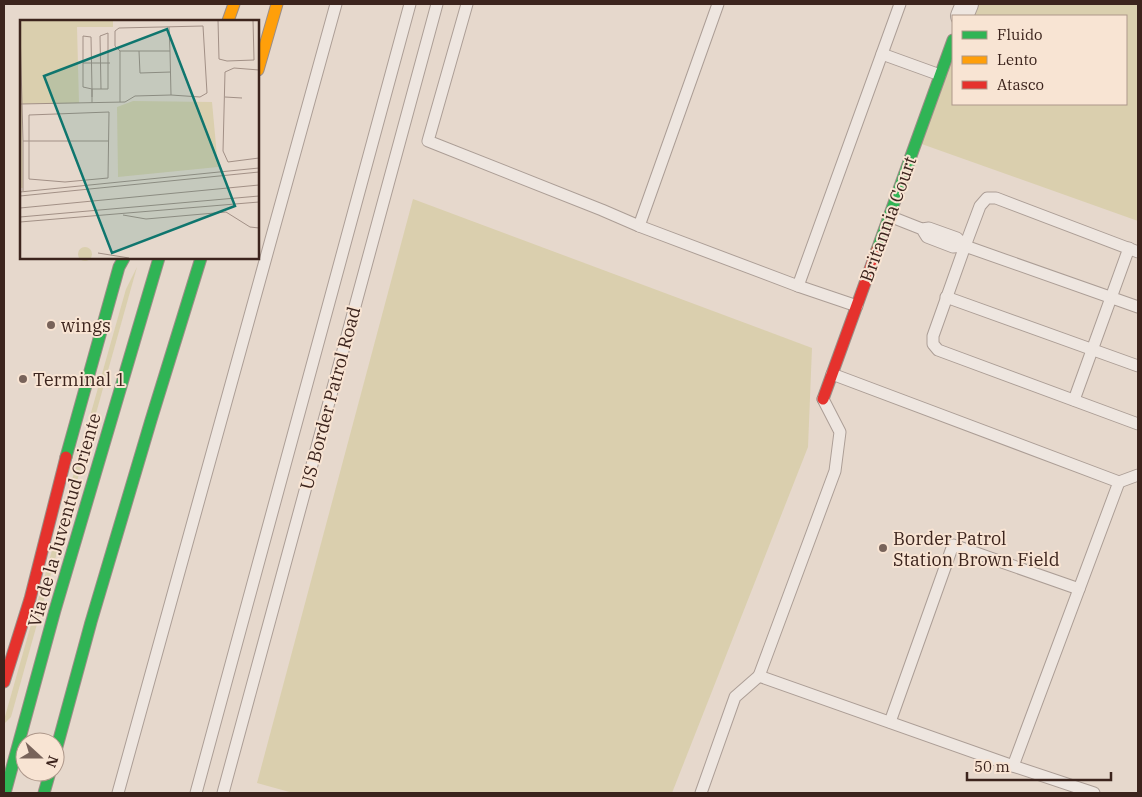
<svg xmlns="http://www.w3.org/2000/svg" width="1142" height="797" font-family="'IBM Plex Serif',serif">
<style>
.green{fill:#dacfae}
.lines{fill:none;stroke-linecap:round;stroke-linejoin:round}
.lane-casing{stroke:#ac9e96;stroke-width:13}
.street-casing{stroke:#ac9e96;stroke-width:24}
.fast-casing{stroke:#9b8d86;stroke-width:13}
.slow-casing{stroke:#9b8d86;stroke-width:13}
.jam-casing{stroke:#9b8d86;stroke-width:13}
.lane{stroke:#eee6e0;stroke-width:11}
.street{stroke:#eee6e0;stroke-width:22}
.fast{stroke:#30b455;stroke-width:11}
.slow{stroke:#ff9f0a;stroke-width:11}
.jam{stroke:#e5322d;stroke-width:11}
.poi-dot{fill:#78635a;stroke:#f8e4d3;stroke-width:2}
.labels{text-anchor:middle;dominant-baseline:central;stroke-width:4;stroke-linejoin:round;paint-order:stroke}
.street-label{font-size:18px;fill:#3c241d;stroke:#f8e4d3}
.poi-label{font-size:18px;fill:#3c241d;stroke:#f8e4d3;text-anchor:start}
.inset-road{fill:none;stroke:#a29086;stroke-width:1}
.view{fill:#0f766e;fill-opacity:0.15;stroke:#0f766e;stroke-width:2.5}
.inset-edge{fill:none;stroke:#3c241d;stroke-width:2.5}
</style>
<rect width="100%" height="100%" fill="#e6d8cc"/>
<g class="green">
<path d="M 967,4 L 1138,4 L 1138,221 L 916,142 L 953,40 L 953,104 L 1126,104 L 1126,16 L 962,16 Z"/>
<path d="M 413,199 L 812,348 L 808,447 L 672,793 L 293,793 L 257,783 Z"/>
<path d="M 137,267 L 11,717 L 4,724 L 4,720 L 126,289 Z"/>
</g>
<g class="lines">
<defs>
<g id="lane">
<path d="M 467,4 L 428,141 L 602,210 L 639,226 L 798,286 L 900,4"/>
<path d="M 882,54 L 940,75"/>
<path d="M 889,216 L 922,229 L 929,228 L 957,238 L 965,246 L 953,247 L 927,237 L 922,229"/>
<path d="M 639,226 L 718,4"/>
<path d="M 965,246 L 980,206 L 987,198 L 996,198 L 1138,252"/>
<path d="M 798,286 L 857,306"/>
<path d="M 946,297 L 1138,366"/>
<path d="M 1138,307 L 965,246 L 933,336 L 933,344 L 938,350 L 1138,424"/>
<path d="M 823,399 L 840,432 L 835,471 L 759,676 L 1013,766 L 1119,482 L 832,374"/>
<path d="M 1074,400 L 1129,248"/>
<path d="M 1119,482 L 1138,475"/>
<path d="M 890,722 L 953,545 L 1079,589"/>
<path d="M 1013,766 L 1094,793"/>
<path d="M 118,793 L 336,4"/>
<path d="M 196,793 L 410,4"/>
<path d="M 223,793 L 437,4"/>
<path d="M 701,793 L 735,697 L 759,676"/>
</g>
<path id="street" d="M 962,16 L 967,4"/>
<g id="fast">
<path d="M 877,250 L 953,40"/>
<path d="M 66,457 L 119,267 L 124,258"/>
<path d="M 55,754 L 91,622 L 151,420 L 201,258"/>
<path d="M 5,793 L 55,610 L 159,258"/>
<path d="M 44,793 L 50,772"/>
</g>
<g id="slow">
<path d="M 228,21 L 234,4"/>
<path d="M 258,70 L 277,4"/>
</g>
<g id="jam">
<path d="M 823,399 L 877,250"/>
<path d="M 4,682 L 30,599 L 66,457"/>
</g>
</defs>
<use href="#lane" class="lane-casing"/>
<use href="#street" class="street-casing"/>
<use href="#fast" class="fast-casing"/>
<use href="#slow" class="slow-casing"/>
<use href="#jam" class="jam-casing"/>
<use href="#lane" class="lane"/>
<use href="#street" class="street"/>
<use href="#fast" class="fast"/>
<use href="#slow" class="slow"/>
<use href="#jam" class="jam"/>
</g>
<g class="poi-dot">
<circle cx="51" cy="325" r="5"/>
<circle cx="23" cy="379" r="5"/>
<circle cx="883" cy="548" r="5"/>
</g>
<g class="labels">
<g class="street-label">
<text transform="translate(888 219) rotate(-70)">Britannia Court</text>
<text transform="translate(330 398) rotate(-75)">US Border Patrol Road</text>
<text transform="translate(64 520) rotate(-74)">Via de la Juventud Oriente</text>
</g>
<g class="poi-label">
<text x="61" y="325">wings</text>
<text x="33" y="379">Terminal 1</text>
<text x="893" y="538">Border Patrol<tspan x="893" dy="21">Station Brown Field</tspan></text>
</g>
</g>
<g transform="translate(20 20)">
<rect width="239" height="239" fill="#e6d8cc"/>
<path d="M 0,0 L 93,0 L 93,7 L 57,7 L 59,83 L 2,84 L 3,168 L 0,168 ZM 113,81 L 192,82 L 198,147 L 98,157 L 97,87 ZM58 234a7 7 0 1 1 14 0a7 7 0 1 1-14 0Z" fill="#dacfae"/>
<path class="inset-road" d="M 198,0 L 199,39 L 207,41 L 234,40 L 233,0M 149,7 L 150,31M 0,8 L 3,121 L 89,121M 100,31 L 95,26 L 95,11 L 99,8 L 183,6 L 187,73 L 180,77 L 151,75M 119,31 L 120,53 L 151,52M 63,43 L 90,43M 239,50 L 214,48 L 205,52 L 203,131 L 208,142 L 239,138M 72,69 L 63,67 L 63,16 L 71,17 L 72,69 L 88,69 L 88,13 L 80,16 L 81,69M 205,77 L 222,78M 72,83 L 72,69 L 72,77M 0,84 L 105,82 L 115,76 L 151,75 L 150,31 L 100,31 L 100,82M 89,92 L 88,158 L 45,162 L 9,159 L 9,95 ZM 3,171 L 3,121M 0,172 L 239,148M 0,176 L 239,152M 0,188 L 239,165M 103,195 L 126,199 L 206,192 L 230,207 L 239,208M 0,197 L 239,176M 0,202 L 239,182M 78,233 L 109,238"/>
<path class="view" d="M 147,9 L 215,186 L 92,233 L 24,56 Z"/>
<rect width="239" height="239" class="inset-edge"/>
</g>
<rect width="1142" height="797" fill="none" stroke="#3c241d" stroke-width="10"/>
<rect x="952" y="15" width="175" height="90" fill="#f8e4d3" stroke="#ad978a"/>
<rect x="962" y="31" width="25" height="8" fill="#30b455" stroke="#ad978a"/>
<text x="997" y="40" font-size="15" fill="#3c241d">Fluido</text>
<rect x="962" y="56" width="25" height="8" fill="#ff9f0a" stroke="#ad978a"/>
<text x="997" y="65" font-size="15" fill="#3c241d">Lento</text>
<rect x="962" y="81" width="25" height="8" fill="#e5322d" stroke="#ad978a"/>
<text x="997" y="90" font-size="15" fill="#3c241d">Atasco</text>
<g transform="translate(40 757) rotate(111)"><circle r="24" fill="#f8e4d3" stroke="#ad978a"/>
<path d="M0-4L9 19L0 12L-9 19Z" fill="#78635a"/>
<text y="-8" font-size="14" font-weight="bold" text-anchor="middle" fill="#3c241d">N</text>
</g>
<path d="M967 772v8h144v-8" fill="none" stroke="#3c241d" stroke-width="2.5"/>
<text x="974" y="772" font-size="15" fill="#3c241d" stroke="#f8e4d3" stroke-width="4" paint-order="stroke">50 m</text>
</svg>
